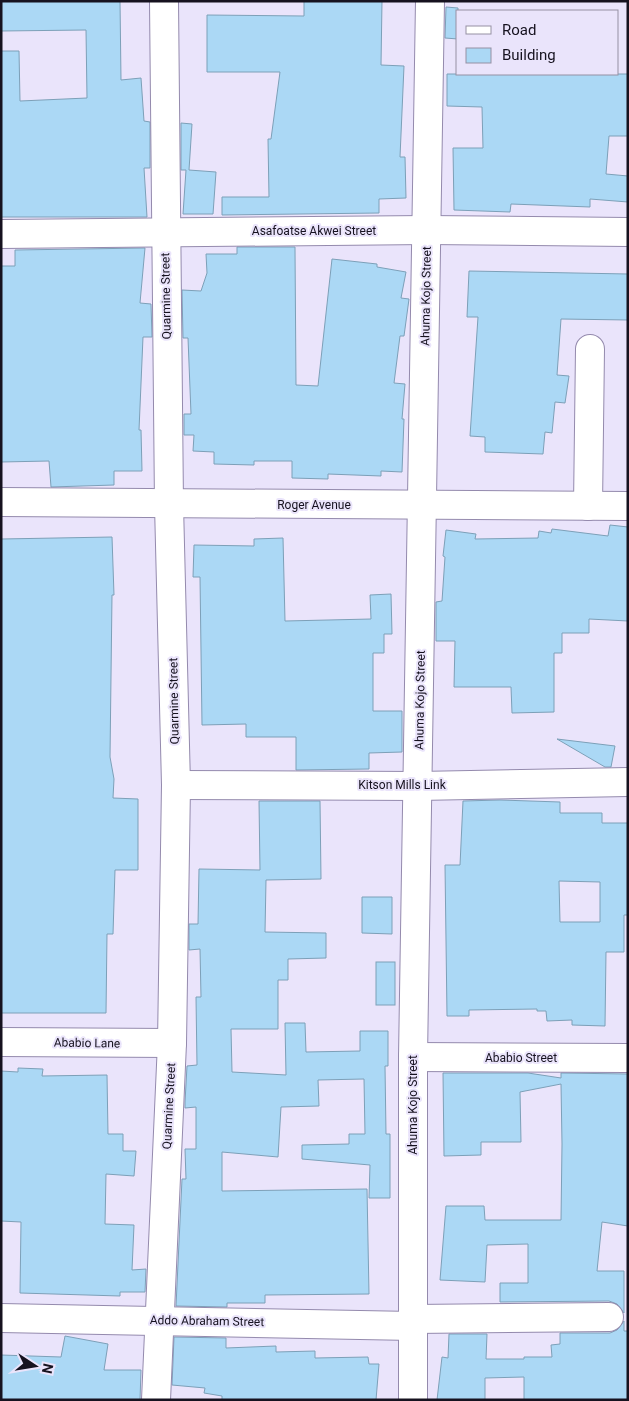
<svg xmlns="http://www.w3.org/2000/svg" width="629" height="1401" font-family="Roboto,sans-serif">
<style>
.building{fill:#abd8f5;stroke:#7da0b8;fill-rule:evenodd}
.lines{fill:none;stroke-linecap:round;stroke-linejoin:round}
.minor-casing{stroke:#948aad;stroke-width:30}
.minor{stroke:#fff;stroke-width:28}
.labels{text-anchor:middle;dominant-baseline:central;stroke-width:4;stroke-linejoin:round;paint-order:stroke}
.street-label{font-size:12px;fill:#16121f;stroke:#eae4fb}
</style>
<rect width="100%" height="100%" fill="#eae4fb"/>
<g class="building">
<path d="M 1,1 L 120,1 L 121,80 L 141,78 L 144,121 L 150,122 L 150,168 L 144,168 L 147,217 L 1,217 L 1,51 L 19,51 L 20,101 L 87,98 L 86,30 L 1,31 Z"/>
<path d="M 304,1 L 382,1 L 381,65 L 404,66 L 400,157 L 405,157 L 406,198 L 379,199 L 379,213 L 222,215 L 222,197 L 269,197 L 268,139 L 271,139 L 280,72 L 207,72 L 207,15 L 304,16 Z"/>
<path d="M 446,7 L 458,8 L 458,39 L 445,38 Z"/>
<path d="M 447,74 L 628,74 L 628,136 L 609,136 L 606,174 L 628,176 L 628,202 L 590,199 L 590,207 L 511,204 L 510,212 L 454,210 L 453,148 L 483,148 L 482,107 L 447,106 Z"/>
<path d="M 181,123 L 192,124 L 189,170 L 216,172 L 213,214 L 183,214 L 186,170 L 181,170 Z"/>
<path d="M 237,247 L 295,247 L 296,385 L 318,386 L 332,259 L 377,264 L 377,267 L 406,272 L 401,298 L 409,299 L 404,336 L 400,336 L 394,383 L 405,384 L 402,419 L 404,419 L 402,472 L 381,471 L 381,476 L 328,474 L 328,479 L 292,478 L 292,461 L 254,461 L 254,465 L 214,464 L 214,452 L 193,451 L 194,435 L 184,435 L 184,414 L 191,414 L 188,338 L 183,338 L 182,290 L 201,291 L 207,273 L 206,254 L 237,254 Z"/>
<path d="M 145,248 L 140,303 L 151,304 L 152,337 L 143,337 L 139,430 L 141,430 L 142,471 L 114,471 L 114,485 L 51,487 L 49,461 L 1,462 L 1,266 L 15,266 L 15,250 Z"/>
<path d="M 469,271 L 628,274 L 628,320 L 561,319 L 557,375 L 569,376 L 565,403 L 555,402 L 552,433 L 545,432 L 543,454 L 485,452 L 485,437 L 470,436 L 478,317 L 467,317 Z"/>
<path d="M 610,525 L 628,527 L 628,621 L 589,619 L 589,633 L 562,633 L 562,653 L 554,653 L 554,712 L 512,713 L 511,687 L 454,687 L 455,641 L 436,641 L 436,602 L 442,601 L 445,557 L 443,556 L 446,530 L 476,534 L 475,539 L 538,538 L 539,531 L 551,533 L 552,529 L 608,536 Z"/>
<path d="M 112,537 L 114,595 L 112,595 L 110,757 L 114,779 L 113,798 L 138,799 L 138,870 L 115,870 L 113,934 L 107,934 L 106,1013 L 1,1013 L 1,539 Z"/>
<path d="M 283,538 L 285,621 L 371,619 L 370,595 L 391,594 L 392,634 L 384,634 L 384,653 L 373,653 L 373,711 L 402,711 L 402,752 L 369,753 L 369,769 L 296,770 L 296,737 L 246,737 L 246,724 L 202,725 L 200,577 L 193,577 L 194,545 L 254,546 L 254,539 Z"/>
<path d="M 557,739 L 615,746 L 611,767 L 605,767 Z"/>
<path d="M 500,800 L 560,802 L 560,813 L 602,813 L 602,823 L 628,823 L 628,915 L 624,915 L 624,952 L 606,952 L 605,1026 L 572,1025 L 572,1020 L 547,1021 L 546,1011 L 537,1011 L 537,1009 L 469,1010 L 469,1016 L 447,1016 L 445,865 L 460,865 L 463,801 ZM 559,881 L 600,882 L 600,922 L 560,922 Z"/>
<path d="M 259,801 L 320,801 L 321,879 L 266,880 L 265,932 L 326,933 L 326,958 L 288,959 L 288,980 L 278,980 L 278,1029 L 231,1029 L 232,1072 L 286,1075 L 285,1023 L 305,1023 L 306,1052 L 360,1051 L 360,1031 L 388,1031 L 388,1066 L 385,1066 L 386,1134 L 390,1134 L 390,1198 L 369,1198 L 370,1165 L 302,1159 L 302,1145 L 349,1144 L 349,1134 L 365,1134 L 364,1079 L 318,1080 L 319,1106 L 281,1107 L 278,1157 L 222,1152 L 222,1191 L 367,1189 L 369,1294 L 265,1295 L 265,1303 L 227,1303 L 227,1307 L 176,1306 L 182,1179 L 186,1179 L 185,1149 L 196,1149 L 196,1107 L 185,1108 L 185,1102 L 187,1066 L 197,1065 L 196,997 L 201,997 L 200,949 L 189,950 L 189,924 L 198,924 L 199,869 L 260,870 Z"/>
<path d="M 362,897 L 392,897 L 392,934 L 362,933 Z"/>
<rect x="376" y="962" width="19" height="43"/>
<path d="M 18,1068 L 43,1069 L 42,1076 L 107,1075 L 108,1134 L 123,1134 L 123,1151 L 136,1151 L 134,1176 L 106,1174 L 105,1224 L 134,1225 L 132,1270 L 146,1269 L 145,1292 L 120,1292 L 120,1296 L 20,1293 L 21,1222 L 1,1221 L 1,1071 L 18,1072 Z"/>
<path d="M 443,1073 L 528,1073 L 561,1078 L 561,1073 L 628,1074 L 628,1226 L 602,1222 L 597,1271 L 624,1271 L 624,1313 L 617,1304 L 609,1301 L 500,1302 L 500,1283 L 528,1283 L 528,1244 L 487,1245 L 485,1282 L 440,1280 L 446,1206 L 484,1206 L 485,1220 L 561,1220 L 562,1144 L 561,1084 L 520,1092 L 521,1142 L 481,1142 L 481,1155 L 444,1156 Z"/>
<path d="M 624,1321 L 624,1331 L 628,1331 L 628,1400 L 524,1400 L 524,1377 L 485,1378 L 485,1400 L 437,1400 L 442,1357 L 448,1358 L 449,1334 L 487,1334 L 486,1359 L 524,1359 L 524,1357 L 552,1357 L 551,1345 L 560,1344 L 560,1333 L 610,1333 L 617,1330 Z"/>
<path d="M 65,1336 L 108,1344 L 104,1370 L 141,1370 L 140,1400 L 1,1400 L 1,1355 L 61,1357 Z"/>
<path d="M 174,1337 L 226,1338 L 226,1348 L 276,1346 L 276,1352 L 315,1351 L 315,1358 L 368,1357 L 369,1364 L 379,1364 L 376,1400 L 222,1400 L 222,1396 L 204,1393 L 205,1388 L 172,1385 Z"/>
</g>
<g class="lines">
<defs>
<g id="minor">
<path d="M 1,234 L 427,230 L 628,232"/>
<path d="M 1,502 L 628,506"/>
<path d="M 588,506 L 590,349"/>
<path d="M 176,785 L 418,786 L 628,782"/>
<path d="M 1,1042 L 172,1043"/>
<path d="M 413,1057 L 628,1058"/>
<path d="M 1,1318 L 413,1326"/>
<path d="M 413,1319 L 609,1317"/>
<path d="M 156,1400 L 172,1043 L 176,785 L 169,505 L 164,1"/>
<path d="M 413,1400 L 413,1057 L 430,1"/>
</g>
</defs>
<use href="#minor" class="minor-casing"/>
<use href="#minor" class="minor"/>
</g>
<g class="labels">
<g class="street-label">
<text x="314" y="231">Asafoatse Akwei Street</text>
<text transform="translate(166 296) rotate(-91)">Quarmine Street</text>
<text transform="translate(426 296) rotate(-89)">Ahuma Kojo Street</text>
<text x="314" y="505">Roger Avenue</text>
<text transform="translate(420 700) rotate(-89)">Ahuma Kojo Street</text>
<text transform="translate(174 701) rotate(-91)">Quarmine Street</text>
<text x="402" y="785">Kitson Mills Link</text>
<text transform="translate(87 1043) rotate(1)">Ababio Lane</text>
<text x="521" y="1058">Ababio Street</text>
<text transform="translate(413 1105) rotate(-90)">Ahuma Kojo Street</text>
<text transform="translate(169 1106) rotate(-87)">Quarmine Street</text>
<text transform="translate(207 1321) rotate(1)">Addo Abraham Street</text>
</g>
</g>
<rect width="629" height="1401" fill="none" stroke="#16121f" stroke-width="5"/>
<rect x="456" y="10" width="162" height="65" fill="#eae4fb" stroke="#9590a3"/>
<rect x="466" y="26" width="25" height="8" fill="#ffffff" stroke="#9590a3"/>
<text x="502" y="35" font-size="15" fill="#16121f">Road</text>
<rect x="466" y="48" width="25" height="15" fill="#abd8f5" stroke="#9590a3"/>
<text x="502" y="60" font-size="15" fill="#16121f">Building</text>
<g transform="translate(35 1366) rotate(102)" stroke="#eae4fb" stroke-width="4" paint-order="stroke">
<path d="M0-4L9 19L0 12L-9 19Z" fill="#16121f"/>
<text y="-8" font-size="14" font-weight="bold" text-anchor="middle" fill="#16121f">N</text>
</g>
</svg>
